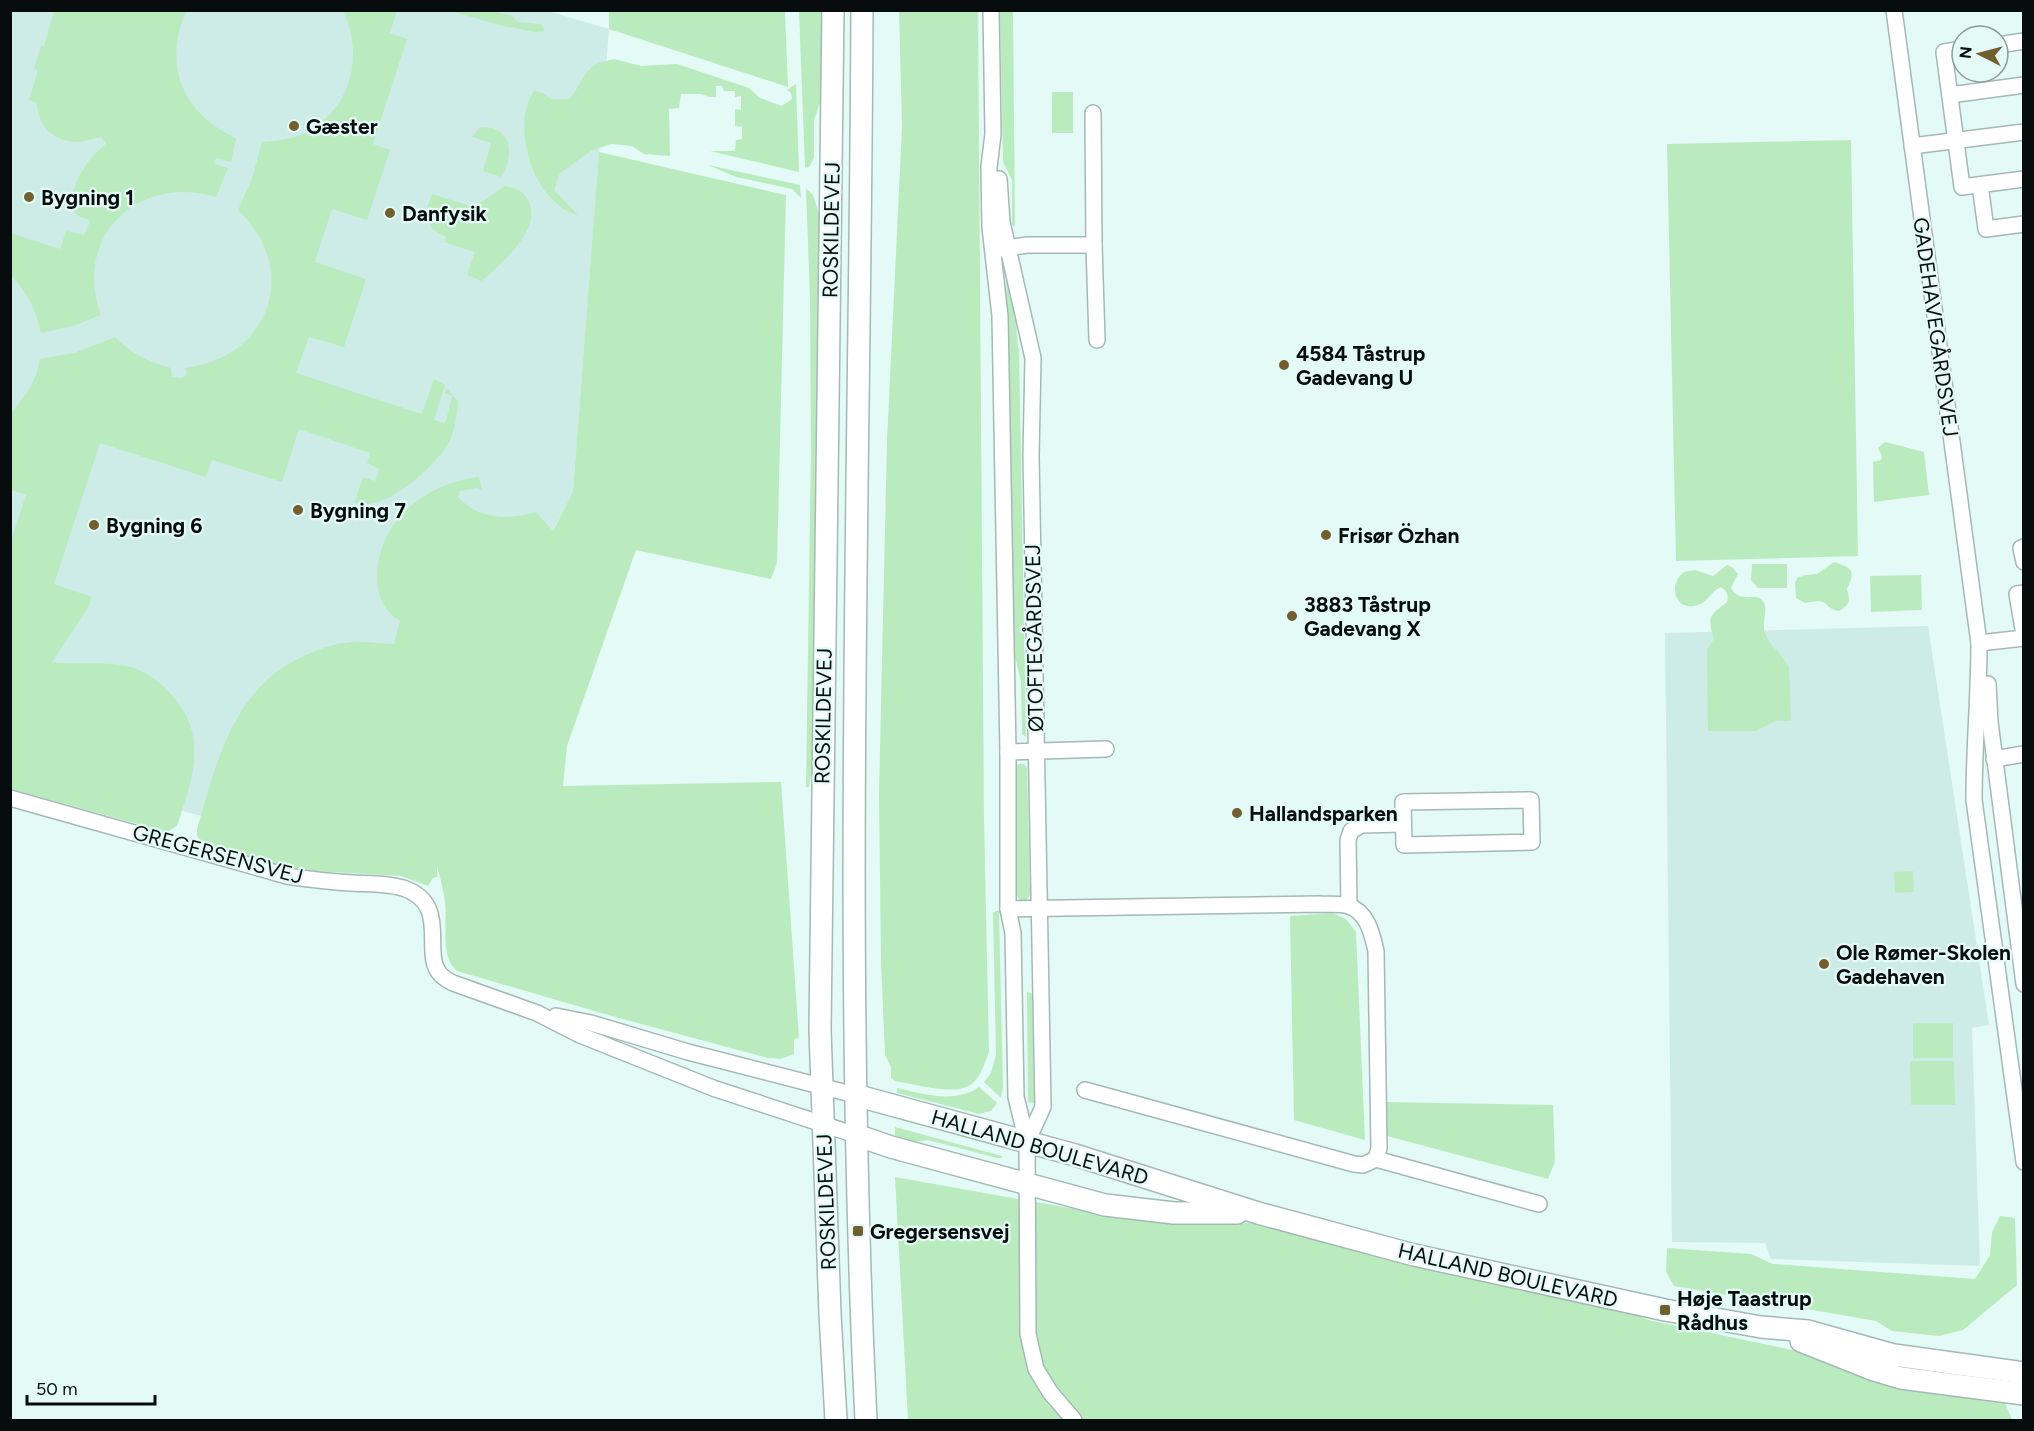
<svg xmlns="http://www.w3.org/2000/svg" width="2034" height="1431" font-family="Figtree,sans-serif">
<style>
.built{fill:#ceece7}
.green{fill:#baebbe}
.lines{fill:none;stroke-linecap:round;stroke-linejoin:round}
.street-casing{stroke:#a4b9b5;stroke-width:18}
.secondary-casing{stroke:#a4b9b5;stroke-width:24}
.street{stroke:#fff;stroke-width:15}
.secondary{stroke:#fff;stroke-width:21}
.poi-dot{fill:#71602e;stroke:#e4faf6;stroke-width:2}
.labels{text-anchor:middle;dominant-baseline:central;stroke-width:4.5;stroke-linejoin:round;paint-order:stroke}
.poi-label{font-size:21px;font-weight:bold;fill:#070d0c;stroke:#e4faf6;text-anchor:start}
.street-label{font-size:21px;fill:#070d0c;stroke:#e4faf6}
</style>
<rect width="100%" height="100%" fill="#e4faf6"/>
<g class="built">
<path d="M 545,10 L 609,29 L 573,491 L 482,670 L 296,842 L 11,764 L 10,11 Z"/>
<path d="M 1928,626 L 1989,1025 L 1972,1028 L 1980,1266 L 1771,1259 L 1765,1243 L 1672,1242 L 1665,633 Z"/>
</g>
<g class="green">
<path d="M 54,11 L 186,11 C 163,65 182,113 236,138 L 231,162 L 216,158 L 215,164 L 228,168 L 216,197 C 138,173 72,237 101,315 L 73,326 L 41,333 C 36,310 28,293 11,276 L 11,233 L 60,249 L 66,231 L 84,235 L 89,224 L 88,219 C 84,218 78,217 75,213 C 65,199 82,168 92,157 C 96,152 101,148 106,144 L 102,137 C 94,138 85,142 78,142 C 53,142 38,126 37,103 L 29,100 L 38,70 L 34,68 L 41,46 L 44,46 Z"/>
<path d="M 343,11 L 397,11 L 390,33 L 407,39 L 373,144 L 390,150 L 367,220 L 332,209 L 315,262 L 366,279 L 344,347 L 309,337 L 296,373 L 422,414 L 434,379 L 445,385 L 434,420 L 444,423 L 446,421 L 452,396 L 445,393 L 447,388 L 458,401 C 457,413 456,426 451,438 C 440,462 395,503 368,504 C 364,505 359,503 354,503 L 363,477 L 375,481 L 380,469 L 367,463 L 370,453 L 299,429 L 282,482 L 212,460 L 206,477 L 100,443 L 54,584 L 92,597 L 88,608 L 52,662 C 76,665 102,661 126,666 C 143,669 158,680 169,692 C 210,735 193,777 177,826 L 167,832 L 11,789 L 10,543 L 26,495 L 11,490 L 11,413 L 29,390 L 36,375 L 40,359 L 74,353 L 115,337 C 132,354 148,362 171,368 L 172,377 L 182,378 L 187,374 L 185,368 C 270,358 301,269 238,210 L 252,179 L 262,142 C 278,141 293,139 307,132 C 352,108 364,54 343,11 Z"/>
<path d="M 450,11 L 498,11 L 501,13 L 511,15 L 518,22 L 541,24 L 544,31 C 534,35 520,27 507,27 Z"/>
<path d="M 609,11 L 785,11 L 788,87 L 609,29 Z"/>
<path d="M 799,11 L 822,11 L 821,100 L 814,120 L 814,158 L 809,167 L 805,168 Z"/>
<path d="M 899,11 L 978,11 L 984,819 L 989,1052 C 985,1062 982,1074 974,1082 C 959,1098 915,1084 895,1081 L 891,1078 L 891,1067 L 885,1055 L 881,961 L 879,794 L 887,441 L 902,127 Z"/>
<path d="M 1000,11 L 1013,11 L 1015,227 L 1012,225 L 1012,180 L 1003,162 Z"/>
<path d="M 614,59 L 641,66 L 677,64 L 749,88 L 760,98 L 782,106 L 792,99 L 791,93 L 787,90 L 796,84 L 799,172 L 710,151 L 735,151 L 736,140 L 742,139 L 742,127 L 735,126 L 735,109 L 741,110 L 741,96 L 735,97 L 735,91 L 724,91 L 722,86 L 716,86 L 716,97 L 709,97 L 701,94 L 681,94 L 679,108 L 669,109 L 670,156 L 644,154 L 632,146 L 611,144 L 591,151 L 560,173 L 554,190 L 578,215 C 535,206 509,126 534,91 L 543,93 L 551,99 L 569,99 C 579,89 583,72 595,65 C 600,62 608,61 614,59 Z"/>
<rect x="1052" y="92" width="21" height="41"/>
<path d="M 480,127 C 513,126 515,155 501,177 L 483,171 L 491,143 L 472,137 Z"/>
<path d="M 1851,140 L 1858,556 L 1676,561 L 1667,144 Z"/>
<path d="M 599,152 L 786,195 L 777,563 L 771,579 L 636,550 L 567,746 L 563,786 L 781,782 L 799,1038 L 794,1039 L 794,1054 L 781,1059 L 768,1058 L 608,1015 L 457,971 C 439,955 448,925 445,903 C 444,891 440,878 437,866 L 437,877 L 433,878 L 428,886 L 401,876 L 314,871 L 283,866 L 203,844 L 197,836 L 197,829 C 216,764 233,689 300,658 C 316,650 334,643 352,642 C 366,641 380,644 394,644 L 400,621 C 360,597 378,534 408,508 C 430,490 451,480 479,477 L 482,490 L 477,488 L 460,491 L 458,497 C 480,520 507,520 536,512 L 553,531 L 573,491 Z"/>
<path d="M 708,165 L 800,185 L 801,198 L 792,189 L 736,177 Z"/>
<path d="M 505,186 C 515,188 523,190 528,200 C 544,228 501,264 482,281 L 467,275 L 475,252 L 444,242 L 446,237 L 432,229 L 425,213 L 432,194 L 474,207 Z"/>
<path d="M 806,188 L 813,195 L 820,216 L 815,750 L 809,787 L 806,787 L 811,449 L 810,298 Z"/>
<path d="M 1006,272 L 1015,312 L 1018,348 L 1019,348 L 1026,737 L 1022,734 L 1021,681 L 1012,645 L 1005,311 L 1007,311 Z"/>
<path d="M 1885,442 L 1924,452 L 1929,495 L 1874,502 L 1873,462 L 1881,460 L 1882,456 L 1878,448 Z"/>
<path d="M 1834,562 C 1853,568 1856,571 1847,589 C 1850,601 1851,604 1839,611 C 1820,607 1833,597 1805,603 L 1796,598 L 1795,583 L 1797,578 L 1805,575 L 1817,574 Z"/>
<path d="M 1752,564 L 1787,564 L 1787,588 L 1758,588 L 1751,580 Z"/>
<path d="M 1727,565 L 1732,567 L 1738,574 L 1731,588 C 1740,605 1757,591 1763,601 C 1769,610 1761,623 1765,633 C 1770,647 1783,654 1789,667 L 1791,721 L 1776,721 L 1756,731 L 1708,731 L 1707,650 L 1714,639 C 1707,616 1709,616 1727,602 C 1729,595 1727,591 1721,587 C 1710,592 1708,602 1698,605 C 1675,613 1667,585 1684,572 L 1695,570 L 1713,576 Z"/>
<path d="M 1921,575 L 1922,610 L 1871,612 L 1870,576 Z"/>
<path d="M 1018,764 L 1024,764 L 1027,768 L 1030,895 L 1026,901 L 1021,902 L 1017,896 L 1015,769 Z"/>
<path d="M 1913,871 L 1914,892 L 1895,893 L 1894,872 Z"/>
<path d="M 996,911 L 999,911 L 1003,1087 L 1001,1098 L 984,1082 L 991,1073 L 996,1055 L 993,913 Z"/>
<path d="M 1333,913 L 1347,920 L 1356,932 L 1365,1140 L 1294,1120 L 1290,916 Z"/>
<path d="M 1027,992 L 1031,993 L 1032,995 L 1034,1103 L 1028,1102 Z"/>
<rect x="1913" y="1023" width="40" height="35"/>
<path d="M 1910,1061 L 1954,1061 L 1955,1105 L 1911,1105 Z"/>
<path d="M 979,1087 L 997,1103 L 991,1111 L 979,1114 L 897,1093 L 897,1088 C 924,1094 955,1104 979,1087 Z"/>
<path d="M 1384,1102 L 1553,1105 L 1555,1162 L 1548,1179 L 1387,1136 Z"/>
<path d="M 895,1127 L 1002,1156 L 1002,1158 L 997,1158 L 928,1140 L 913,1142 L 895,1136 Z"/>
<path d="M 895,1177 L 1148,1222 L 1249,1223 L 1624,1309 L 1648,1320 L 2001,1393 L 2012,1420 L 908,1420 Z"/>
<path d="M 2000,1216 L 2015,1218 L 2017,1285 L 1963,1330 L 1939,1336 L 1892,1331 L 1876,1321 L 1674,1286 L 1666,1272 L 1667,1248 L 1751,1254 L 1773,1264 L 1975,1279 L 1990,1255 L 1992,1232 Z"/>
</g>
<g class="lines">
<defs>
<g id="street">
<path d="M 991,10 L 993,134 L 989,167 L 990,227 L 1000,316 L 1008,752 L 1008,909 L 1013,933 L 1016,1097 L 1027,1142 L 1028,1334 L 1036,1369 L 1050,1392 L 1074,1420"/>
<path d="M 1894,10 L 1979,643 C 1979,696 1974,747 1974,800 L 2024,1162"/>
<path d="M 1998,45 L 2024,41"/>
<path d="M 1962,49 L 1944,52 L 1962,187 L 2024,179"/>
<path d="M 1950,95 L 2024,85"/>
<path d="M 1912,146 L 2024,132"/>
<path d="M 999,179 L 1002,222 L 1033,358 L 1031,456 L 1043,1107 L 1027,1142"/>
<path d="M 1980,185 L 1986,229 L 2024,224"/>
<path d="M 1094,245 L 1097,340"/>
<path d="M 999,249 L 1027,245 L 1094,245 L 1093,113"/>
<path d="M 2024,547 L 2021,548 L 2024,562"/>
<path d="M 2024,593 L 2017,594 L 2024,635"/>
<path d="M 1979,643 L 2024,638"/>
<path d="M 1988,684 L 1990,722 L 2024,984"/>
<path d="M 1008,752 L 1106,749"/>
<path d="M 1994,759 L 2024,754"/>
<path d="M 10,798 L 287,876 C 308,879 330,882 352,883 C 369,884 386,883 403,888 C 452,904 420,954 441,975 C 444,978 449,981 453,983 L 537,1013 L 580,1035 L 713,1088 L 856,1135"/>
<path d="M 1531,800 L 1532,842 L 1404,845 L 1403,802 Z"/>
<path d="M 1349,906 L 1348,840 L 1351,831 L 1361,825 L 1403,824"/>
<path d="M 1008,909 L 1319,904 C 1328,905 1340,903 1349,906 C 1368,913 1372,934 1376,951 L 1379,1148 L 1376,1159"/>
<path d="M 556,1016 L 591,1023 L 688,1052 L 855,1095"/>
<path d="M 1085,1090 L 1354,1164 L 1363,1165 L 1376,1159 L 1539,1204"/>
</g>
<g id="secondary">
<path d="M 833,10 L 820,1030 L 830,1314 L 836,1420"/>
<path d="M 862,10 C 860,480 843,951 866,1420"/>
<path d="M 855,1095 L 1075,1155 L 1258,1213 L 1414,1255 L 1665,1310 L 1761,1327 L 1808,1331 L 1894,1355 L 2024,1373"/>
<path d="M 856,1135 L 891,1147 L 1105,1205 L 1174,1213 L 1237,1213"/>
<path d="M 1801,1341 L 1874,1370 L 1901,1378 L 2024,1394"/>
</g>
</defs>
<use href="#street" class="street-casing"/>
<use href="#secondary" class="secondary-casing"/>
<use href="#street" class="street"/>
<use href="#secondary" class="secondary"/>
</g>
<g class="poi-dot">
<circle cx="294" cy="126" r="6"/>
<circle cx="29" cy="197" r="6"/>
<circle cx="390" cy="213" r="6"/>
<circle cx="1284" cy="365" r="6"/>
<circle cx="298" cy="510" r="6"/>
<circle cx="94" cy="525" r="6"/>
<circle cx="1326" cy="535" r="6"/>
<circle cx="1292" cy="616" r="6"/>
<circle cx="1237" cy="813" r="6"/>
<circle cx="1824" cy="964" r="6"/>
<rect x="852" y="1225" width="12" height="12" rx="3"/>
<rect x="1659" y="1304" width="12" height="12" rx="3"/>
</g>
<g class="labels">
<g class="poi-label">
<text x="306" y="126">Gæster</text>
<text x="41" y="197">Bygning 1</text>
<text x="402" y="213">Danfysik</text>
<text x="1296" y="353">4584 Tåstrup<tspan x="1296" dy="24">Gadevang U</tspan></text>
<text x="310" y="510">Bygning 7</text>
<text x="106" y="525">Bygning 6</text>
<text x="1338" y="535">Frisør Özhan</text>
<text x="1304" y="604">3883 Tåstrup<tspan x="1304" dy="24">Gadevang X</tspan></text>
<text x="1249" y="813">Hallandsparken</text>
<text x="1836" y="952">Ole Rømer-Skolen<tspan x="1836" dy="24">Gadehaven</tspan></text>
<text x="870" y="1231">Gregersensvej</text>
<text x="1677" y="1298">Høje Taastrup<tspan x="1677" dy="24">Rådhus</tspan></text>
</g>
<g class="street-label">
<text transform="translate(831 230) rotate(-89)">ROSKILDEVEJ</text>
<text transform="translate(1936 327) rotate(82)">GADEHAVEGÅRDSVEJ</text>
<text transform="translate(1034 638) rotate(-91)">ØTOFTEGÅRDSVEJ</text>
<text transform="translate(823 716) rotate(-89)">ROSKILDEVEJ</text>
<text transform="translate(218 854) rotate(15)">GREGERSENSVEJ</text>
<text transform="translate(1040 1147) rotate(16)">HALLAND BOULEVARD</text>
<text transform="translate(826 1202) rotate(-92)">ROSKILDEVEJ</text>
<text transform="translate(1508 1275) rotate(13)">HALLAND BOULEVARD</text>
</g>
</g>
<rect width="2034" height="1431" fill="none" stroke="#070d0c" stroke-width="24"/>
<g transform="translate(1980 54) rotate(276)"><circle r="28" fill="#e4faf6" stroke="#8c9b98" stroke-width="1.5"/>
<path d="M0-4.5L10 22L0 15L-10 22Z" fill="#71602e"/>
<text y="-9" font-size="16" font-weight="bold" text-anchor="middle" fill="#070d0c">N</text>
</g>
<path d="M27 1395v9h128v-9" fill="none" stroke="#070d0c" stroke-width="3"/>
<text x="36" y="1395" font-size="18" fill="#070d0c" stroke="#e4faf6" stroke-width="4.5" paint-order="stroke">50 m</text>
</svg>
